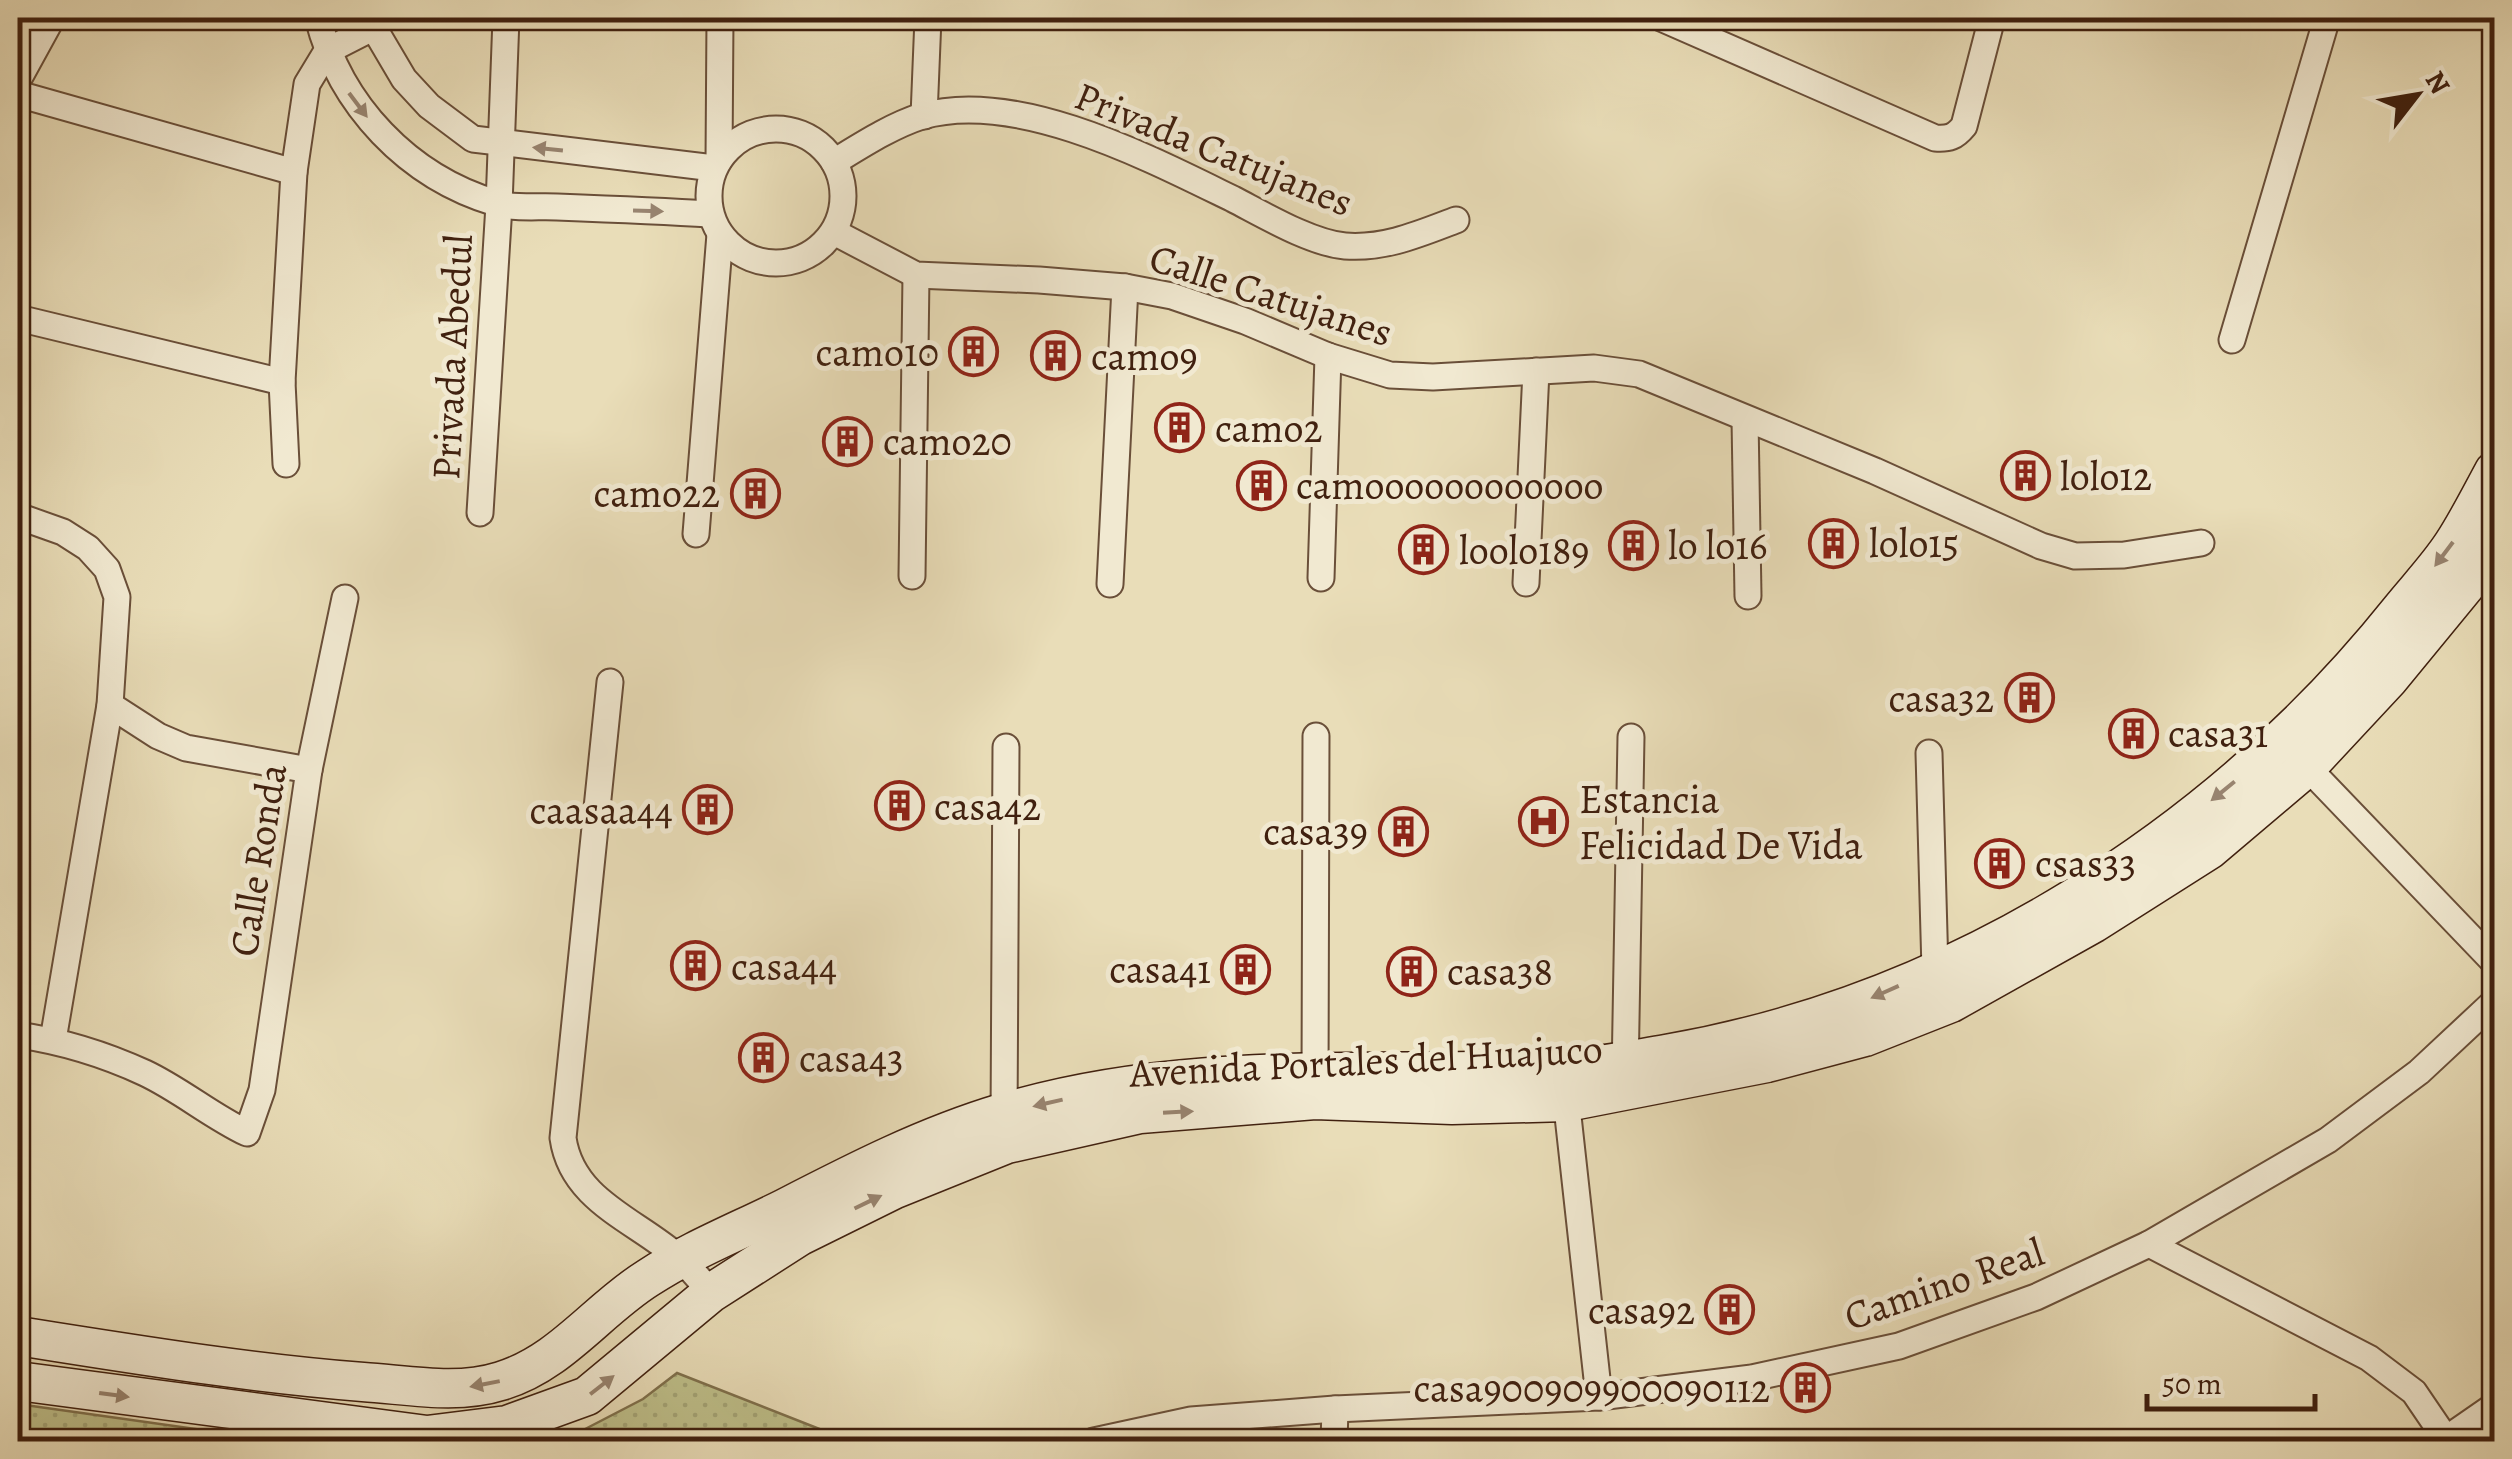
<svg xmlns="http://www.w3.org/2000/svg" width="2512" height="1459" font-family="Alegreya,serif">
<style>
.grass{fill:url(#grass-dots);stroke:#7f704c;stroke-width:2.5}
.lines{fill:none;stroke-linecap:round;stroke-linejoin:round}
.street-casing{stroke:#6a4f39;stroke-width:29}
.secondary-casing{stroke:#40200f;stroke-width:41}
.street{stroke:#f1e9d1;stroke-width:25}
.secondary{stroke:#f1e9d1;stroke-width:38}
.oneway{fill:#988470}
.labels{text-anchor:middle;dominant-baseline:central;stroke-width:10;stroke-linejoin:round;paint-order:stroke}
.street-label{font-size:40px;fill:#40200f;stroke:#f1e9d1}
.poi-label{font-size:40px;fill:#40200f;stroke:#f1e9d1;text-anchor:start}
</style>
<defs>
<pattern id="grass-dots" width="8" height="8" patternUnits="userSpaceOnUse" patternTransform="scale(2.5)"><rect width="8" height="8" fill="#bebf8a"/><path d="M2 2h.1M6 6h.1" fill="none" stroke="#a4a476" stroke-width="1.8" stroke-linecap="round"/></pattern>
</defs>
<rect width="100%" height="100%" fill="#e9ddb8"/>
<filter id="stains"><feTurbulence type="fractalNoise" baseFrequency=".002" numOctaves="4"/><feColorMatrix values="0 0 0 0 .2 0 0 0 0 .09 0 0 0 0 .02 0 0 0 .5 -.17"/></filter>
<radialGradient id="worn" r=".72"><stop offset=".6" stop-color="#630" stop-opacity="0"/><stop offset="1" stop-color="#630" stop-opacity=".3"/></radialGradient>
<g class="grass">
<path d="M 677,1373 L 850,1441 L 562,1441 L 643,1399 Z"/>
<path d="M 18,1404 L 281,1441 L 18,1441 Z"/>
</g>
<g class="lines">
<defs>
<g id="street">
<path d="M 318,18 C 340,105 408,177 496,203 C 514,209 538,206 557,207 C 608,209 659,211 710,214"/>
<path d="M 368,18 L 404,79 L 429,106 L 473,139 L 714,168"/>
<path d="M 1661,18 L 1935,138 C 1949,139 1955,137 1964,126 L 1992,18"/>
<path d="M 18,80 L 52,18"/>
<path d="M 18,94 L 294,172"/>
<path d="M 924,116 L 928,18"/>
<circle cx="776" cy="196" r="67"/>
<path d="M 719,160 L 720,18"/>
<path d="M 834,162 C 862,145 891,126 922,116 C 1017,89 1149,158 1233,199 C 1264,215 1311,243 1345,246 C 1385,249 1419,234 1456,220"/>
<path d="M 834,232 L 916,275 L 1039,280 L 1125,287 L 1172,296 L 1245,321 L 1328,356 L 1390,375 L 1433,377 L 1594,368 L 1639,374 L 1875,471 L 2041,546 L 2075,556 L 2124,555 L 2201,543"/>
<path d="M 18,318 L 282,382"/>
<path d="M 2232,340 L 2327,18"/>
<path d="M 1745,419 L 1748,596"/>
<path d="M 286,464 L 282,382 L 294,172 L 307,84 L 327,51 L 372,28"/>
<path d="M 480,513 L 499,205 L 506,18"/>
<path d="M 18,516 L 63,532 L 88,548 L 107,569 L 117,597 L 110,705 L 53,1040"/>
<path d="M 696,534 L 720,234"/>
<path d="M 912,576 L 916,275"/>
<path d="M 1321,578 L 1328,356"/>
<path d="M 1526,583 L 1536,371"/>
<path d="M 1110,584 L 1125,287"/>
<path d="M 610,682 L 563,1138 C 572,1201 636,1220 679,1258 C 691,1268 701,1281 711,1293"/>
<path d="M 110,705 L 158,736 L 186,748 L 309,770"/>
<path d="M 2286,739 L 2307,767 L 2494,962"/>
<path d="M 1929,753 L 1935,970 L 1940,981"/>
<path d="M 18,1035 C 60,1041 106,1055 145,1073 C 181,1090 211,1116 247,1133 L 262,1090 L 309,770 L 345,598"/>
<path d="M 1625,1076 L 1631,737"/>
<path d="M 1315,1085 L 1316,736"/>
<path d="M 1565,1089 L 1599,1397"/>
<path d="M 1004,1124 L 1006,747"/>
<path d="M 2149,1244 L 2369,1358 L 2414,1392 L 2448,1442"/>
<path d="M 1094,1441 L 1191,1420 L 1335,1409 L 1599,1397 L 1752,1378 L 1899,1346 L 2036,1297 L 2149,1244 L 2328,1140 L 2419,1072 L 2494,1002"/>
<path d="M 1334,1442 L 1335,1409"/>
<path d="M 2442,1442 L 2494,1406"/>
</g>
<g id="secondary">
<path d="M 18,1336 C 133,1354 247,1373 363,1382 C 409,1385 457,1395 501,1381 C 561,1363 597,1310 648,1278 C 691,1250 739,1231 785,1208 C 855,1172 925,1136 1002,1113 C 1185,1058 1368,1077 1555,1069 C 1592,1068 1630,1060 1666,1054 C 1954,1004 2219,837 2401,609 C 2418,588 2438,567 2453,544 C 2468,521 2481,495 2494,471"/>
<path d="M 18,1381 L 427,1435 L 507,1425 L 587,1396 L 711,1293 L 800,1236 L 893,1190 L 1007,1144 L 1140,1114 L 1315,1100 L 1452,1105 L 1567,1102 L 1767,1063 L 1865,1037 L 1951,1003 L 2094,923 L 2209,850 L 2307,767 L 2389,679 L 2481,567 L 2494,543"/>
</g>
</defs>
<use href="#street" class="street-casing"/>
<use href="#secondary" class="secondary-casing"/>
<use href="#street" class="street"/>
<use href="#secondary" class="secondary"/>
</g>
<defs><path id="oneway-solid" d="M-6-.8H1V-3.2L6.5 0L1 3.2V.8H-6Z" transform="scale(2.5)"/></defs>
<g class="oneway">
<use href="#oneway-solid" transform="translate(358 105) rotate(53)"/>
<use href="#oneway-solid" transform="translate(548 149) rotate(-174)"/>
<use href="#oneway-solid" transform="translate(648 211) rotate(2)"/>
<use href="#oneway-solid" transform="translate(2444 554) rotate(127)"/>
<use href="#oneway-solid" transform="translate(2223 791) rotate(141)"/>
<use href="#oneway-solid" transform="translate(1885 992) rotate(156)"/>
<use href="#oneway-solid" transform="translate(1048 1103) rotate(167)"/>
<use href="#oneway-solid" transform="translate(1178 1112) rotate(-3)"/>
<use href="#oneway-solid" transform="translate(868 1202) rotate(-26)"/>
<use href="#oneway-solid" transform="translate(485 1384) rotate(169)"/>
<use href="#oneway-solid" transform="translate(602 1385) rotate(-38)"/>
<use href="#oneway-solid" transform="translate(114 1395) rotate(8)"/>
</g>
<defs>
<symbol id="building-ring" viewBox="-11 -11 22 22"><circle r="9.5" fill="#f1e9d1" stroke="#8f2418" stroke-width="1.5"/><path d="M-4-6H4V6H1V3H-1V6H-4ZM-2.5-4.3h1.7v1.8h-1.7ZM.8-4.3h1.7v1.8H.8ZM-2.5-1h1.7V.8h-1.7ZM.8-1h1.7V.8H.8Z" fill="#8f2418"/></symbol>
<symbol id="hospital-ring" viewBox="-11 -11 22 22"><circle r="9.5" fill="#f1e9d1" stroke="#8f2418" stroke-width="1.5"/><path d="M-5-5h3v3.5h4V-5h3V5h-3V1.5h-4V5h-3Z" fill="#8f2418"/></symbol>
</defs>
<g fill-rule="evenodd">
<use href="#building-ring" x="946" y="324" width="55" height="55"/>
<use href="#building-ring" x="1028" y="328" width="55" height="55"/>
<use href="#building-ring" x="1152" y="400" width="55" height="55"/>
<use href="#building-ring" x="820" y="414" width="55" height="55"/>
<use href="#building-ring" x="1998" y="448" width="55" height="55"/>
<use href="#building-ring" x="1234" y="458" width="55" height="55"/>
<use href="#building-ring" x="728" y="466" width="55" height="55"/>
<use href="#building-ring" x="1806" y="516" width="55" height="55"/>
<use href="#building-ring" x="1606" y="518" width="55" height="55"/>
<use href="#building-ring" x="1396" y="522" width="55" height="55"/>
<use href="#building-ring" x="2002" y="670" width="55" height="55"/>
<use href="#building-ring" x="2106" y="706" width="55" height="55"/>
<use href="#building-ring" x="872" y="778" width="55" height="55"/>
<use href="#building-ring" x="680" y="782" width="55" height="55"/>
<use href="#hospital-ring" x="1516" y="794" width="55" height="55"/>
<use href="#building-ring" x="1376" y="804" width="55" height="55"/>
<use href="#building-ring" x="1972" y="836" width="55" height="55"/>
<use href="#building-ring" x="668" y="938" width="55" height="55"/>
<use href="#building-ring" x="1218" y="942" width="55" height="55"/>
<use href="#building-ring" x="1384" y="944" width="55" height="55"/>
<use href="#building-ring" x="736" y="1030" width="55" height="55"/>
<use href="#building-ring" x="1702" y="1282" width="55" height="55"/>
<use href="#building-ring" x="1778" y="1360" width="55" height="55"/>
</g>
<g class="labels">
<g class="street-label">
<text transform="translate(1214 149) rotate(22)">Privada Catujanes</text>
<text transform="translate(1271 295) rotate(18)">Calle Catujanes</text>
<text transform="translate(452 357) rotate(-87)">Privada Abedul</text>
<text transform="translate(258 860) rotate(-81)">Calle Ronda</text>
<text transform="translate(1366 1061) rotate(-3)">Avenida Portales del Huajuco</text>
<text transform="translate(1944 1284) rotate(-19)">Camino Real</text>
</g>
<g class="poi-label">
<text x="939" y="352" text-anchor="end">camo10</text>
<text x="1091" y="356">camo9</text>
<text x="1215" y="428">camo2</text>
<text x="883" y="441">camo20</text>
<text x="2060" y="476">lolo12</text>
<text x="1296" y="485">camoooooooooooo</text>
<text x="720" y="493" text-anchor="end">camo22</text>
<text x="1869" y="543">lolo15</text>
<text x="1668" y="545">lo lo16</text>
<text x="1459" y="550">loolo189</text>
<text x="1994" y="698" text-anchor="end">casa32</text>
<text x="2168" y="733">casa31</text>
<text x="1579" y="799">Estancia<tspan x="1579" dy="46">Felicidad De Vida</tspan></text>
<text x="934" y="806">casa42</text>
<text x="673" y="810" text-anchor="end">caasaa44</text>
<text x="1368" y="831" text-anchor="end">casa39</text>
<text x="2035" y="863">csas33</text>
<text x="731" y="966">casa44</text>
<text x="1211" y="969" text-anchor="end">casa41</text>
<text x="1447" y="971">casa38</text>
<text x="799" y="1058">casa43</text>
<text x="1695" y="1310" text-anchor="end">casa92</text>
<text x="1770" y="1388" text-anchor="end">casa900909900090112</text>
</g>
</g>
<rect width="2512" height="1459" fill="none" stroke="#e9ddb8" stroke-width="60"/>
<rect x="20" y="20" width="2472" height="1419" fill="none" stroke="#40200f" stroke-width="5"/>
<rect x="30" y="30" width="2452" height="1399" fill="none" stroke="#40200f" stroke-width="2.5"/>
<g transform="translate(2417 95) rotate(59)" stroke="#f1e9d1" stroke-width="8" paint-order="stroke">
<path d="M0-8L18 38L0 25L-18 38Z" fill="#40200f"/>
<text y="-15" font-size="28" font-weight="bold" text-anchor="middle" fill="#40200f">N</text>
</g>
<path d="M2147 1394v15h168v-15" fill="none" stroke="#40200f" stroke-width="5"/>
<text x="2162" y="1394" font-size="30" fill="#40200f" stroke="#f1e9d1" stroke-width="8" paint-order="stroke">50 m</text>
<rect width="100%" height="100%" filter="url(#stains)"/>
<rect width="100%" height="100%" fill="url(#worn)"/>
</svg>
